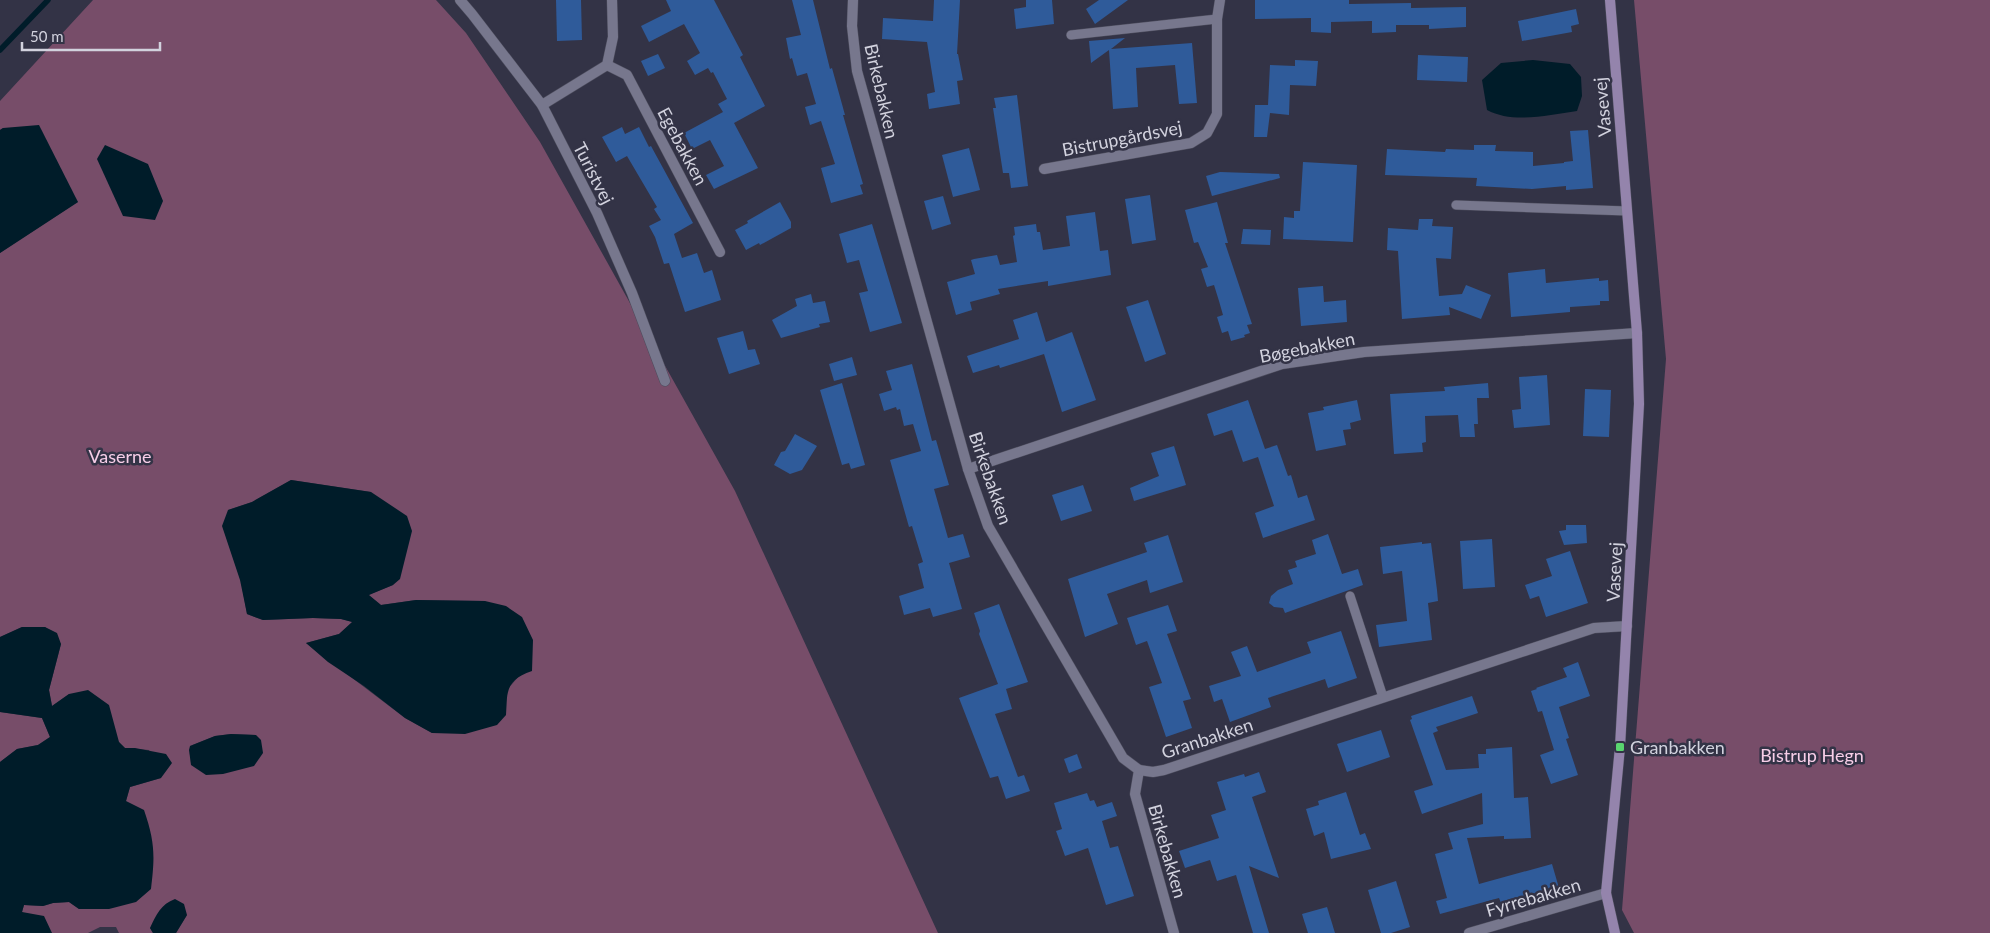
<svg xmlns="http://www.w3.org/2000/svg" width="1990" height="933" font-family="Lato,sans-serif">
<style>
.green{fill:#774d69;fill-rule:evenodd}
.water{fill:#001c29}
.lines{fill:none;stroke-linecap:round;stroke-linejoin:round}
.stream{stroke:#001c29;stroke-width:5.5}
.building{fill:#2f5b9a}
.lane-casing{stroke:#4e4e5e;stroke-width:10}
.street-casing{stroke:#4e4e5e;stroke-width:11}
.secondary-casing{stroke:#4e4e5e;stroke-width:11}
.lane{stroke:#77778d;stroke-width:9}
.street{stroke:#77778d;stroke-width:10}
.secondary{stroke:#9484ac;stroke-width:10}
.poi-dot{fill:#59d56f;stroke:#333346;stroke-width:2}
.labels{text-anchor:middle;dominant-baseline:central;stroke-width:5;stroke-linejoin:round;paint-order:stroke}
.street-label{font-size:18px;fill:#d2d2de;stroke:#333346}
.park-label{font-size:18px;fill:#f7cee8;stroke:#333346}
.poi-label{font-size:18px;fill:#d2d2de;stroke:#333346;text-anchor:start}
</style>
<rect width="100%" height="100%" fill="#333346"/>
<g class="green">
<path d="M 93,0 L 436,0 L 466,33 L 540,142 L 735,491 L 938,933 L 176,933 L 187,915 L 150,928 L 153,933 L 119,933 L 116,927 L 100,927 L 88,933 L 52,933 L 22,912 L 24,905 L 43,906 L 53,903 L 69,902 L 79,909 L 126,801 L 130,787 L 161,778 L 149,750 L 125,748 L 69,694 L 52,706 L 49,690 L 61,644 L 45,627 L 22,627 L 0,637 L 0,253 L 78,202 L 3,128 L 0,130 L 0,101 ZM 291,480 L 371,492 L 393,585 L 368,595 L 381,605 L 416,600 L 485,601 L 519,676 L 507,690 L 506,715 L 432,733 L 405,718 L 306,643 L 339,634 L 353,622 L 341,619 L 313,618 L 263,620 L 247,614 L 228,510 L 252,502 ZM 231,734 L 256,735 L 190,746 L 215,736 Z"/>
<path d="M 1634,0 L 1990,0 L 1990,933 L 1634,933 L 1622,910 L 1666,359 Z"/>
<path d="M 0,712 L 42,718 L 50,737 L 38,745 L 17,749 L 0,762 Z"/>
</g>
<g class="water">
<path d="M 1533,60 L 1570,64 L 1581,77 L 1582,96 L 1577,111 C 1548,115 1513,124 1487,110 L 1482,80 L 1501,63 Z"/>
<path d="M 39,125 L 78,202 L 0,253 L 0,130 L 3,128 Z"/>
<path d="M 105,145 L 148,164 L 163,201 L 155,220 L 123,216 L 97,159 Z"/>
<path d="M 291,480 L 371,492 L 407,516 L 412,531 L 400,579 L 393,585 L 369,595 L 381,605 L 416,600 L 485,601 L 506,606 L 522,617 L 533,640 L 532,671 C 506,680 507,691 506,715 L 497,725 L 465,734 L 432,733 L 405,718 L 364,686 L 328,662 L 306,643 L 339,634 L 352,622 L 341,619 L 313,618 L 263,620 L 247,614 L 240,580 L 222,526 L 228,510 L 252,502 Z"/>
<path d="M 22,627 L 45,627 L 57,633 L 61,644 L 49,690 L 52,706 L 69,694 L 88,690 L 109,705 L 119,742 L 125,748 L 135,748 L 166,754 L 172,763 L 161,778 L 130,787 L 126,801 L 144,810 C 155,842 155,856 151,889 L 136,902 L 109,909 L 79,909 L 69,902 L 53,903 L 43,906 L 24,905 L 22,912 L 44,916 L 52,933 L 0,933 L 0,762 L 17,749 L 38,745 L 50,737 L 42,718 L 0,712 L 0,637 Z"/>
<path d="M 231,734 L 256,735 L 261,740 L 263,753 L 254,766 L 223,774 L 206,775 L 191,765 L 189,750 L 190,746 L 215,736 Z"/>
<path d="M 175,899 L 184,904 L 187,915 L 176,933 L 153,933 L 150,928 C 156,915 161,904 175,899 Z"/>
</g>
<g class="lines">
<path class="stream" d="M 0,50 L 48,0"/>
</g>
<g class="building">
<path d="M 556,0 L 581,0 L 582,40 L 557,41 Z"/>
<path d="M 666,0 L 714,0 L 743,55 L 740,57 L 765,106 L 734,123 L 758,168 L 714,189 L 706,175 L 724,166 L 710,140 L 692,149 L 684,133 L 723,112 L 718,104 L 727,99 L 713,72 L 711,73 L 708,68 L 695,75 L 687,61 L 700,53 L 684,24 L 649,42 L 641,26 L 671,11 Z"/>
<path d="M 792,0 L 813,0 L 830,69 L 832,68 L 845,115 L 843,115 L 863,184 L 860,185 L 863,194 L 831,203 L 821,168 L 835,164 L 821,121 L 810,125 L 805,107 L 816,104 L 807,73 L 797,76 L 792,58 L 790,59 L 786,38 L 801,35 Z"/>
<path d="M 934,0 L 960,0 L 957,54 L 958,54 L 963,80 L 957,81 L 960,104 L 929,109 L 927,94 L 935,92 L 927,42 L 882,39 L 883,18 L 933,21 Z"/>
<path d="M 1026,0 L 1052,0 L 1054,24 L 1016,29 L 1014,9 L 1026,7 Z"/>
<path d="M 1099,0 L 1128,0 L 1095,24 L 1086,9 Z"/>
<path d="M 1255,0 L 1349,0 L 1349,4 L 1411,3 L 1411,8 L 1466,7 L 1466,27 L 1429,29 L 1429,25 L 1396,25 L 1396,32 L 1372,33 L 1372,21 L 1331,22 L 1331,33 L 1311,32 L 1311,18 L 1255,19 Z"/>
<path d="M 1576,9 L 1579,24 L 1571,26 L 1572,32 L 1522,41 L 1518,21 Z"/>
<path d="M 1125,38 L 1111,49 L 1192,43 L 1197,103 L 1179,104 L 1175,65 L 1136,68 L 1138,107 L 1113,109 L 1109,50 L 1091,63 L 1089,41 Z"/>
<path d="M 658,54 L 665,68 L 648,76 L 641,61 Z"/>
<path d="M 1418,55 L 1468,57 L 1467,82 L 1417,80 Z"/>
<path d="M 1295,60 L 1318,61 L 1316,86 L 1290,85 L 1289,115 L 1270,113 L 1267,137 L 1254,137 L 1255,105 L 1268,105 L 1270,65 L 1295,66 Z"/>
<path d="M 1017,95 L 1028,186 L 1011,188 L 1009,173 L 1003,173 L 993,108 L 996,108 L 994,98 Z"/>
<path d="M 622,127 L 625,134 L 639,127 L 649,147 L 651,146 L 693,223 L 674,234 L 682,258 L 697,253 L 704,273 L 712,270 L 721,300 L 685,312 L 669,263 L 664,264 L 655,237 L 649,226 L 661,220 L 654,209 L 657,207 L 627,156 L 616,162 L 602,137 Z"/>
<path d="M 1588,130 L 1593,188 L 1566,190 L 1566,186 L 1532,189 L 1476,186 L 1477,178 L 1385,175 L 1387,149 L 1445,152 L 1446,149 L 1474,150 L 1474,145 L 1496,145 L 1495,151 L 1533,152 L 1533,166 L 1564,163 L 1564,162 L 1573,161 L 1570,131 Z"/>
<path d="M 969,148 L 980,190 L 953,197 L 942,155 Z"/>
<path d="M 1303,162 L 1357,165 L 1353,242 L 1283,239 L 1284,217 L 1294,218 L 1294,211 L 1300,211 Z"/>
<path d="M 1220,172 L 1279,174 L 1280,178 L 1212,196 L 1206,176 Z"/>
<path d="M 1150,195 L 1156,240 L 1132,244 L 1125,199 Z"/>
<path d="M 943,196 L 951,224 L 932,230 L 924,201 Z"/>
<path d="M 780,202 L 791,222 L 791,228 L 760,245 L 759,243 L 746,250 L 735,230 L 748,223 L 747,221 Z"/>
<path d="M 1217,202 L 1228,243 L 1225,243 L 1252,324 L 1247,325 L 1250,333 L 1244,335 L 1245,337 L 1231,341 L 1228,331 L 1222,333 L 1217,317 L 1223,315 L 1219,301 L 1214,285 L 1207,287 L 1201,269 L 1208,267 L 1198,242 L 1194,243 L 1185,210 Z"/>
<path d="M 1095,212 L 1100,251 L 1108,250 L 1111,275 L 1048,286 L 1048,281 L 998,289 L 1000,294 L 970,302 L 972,310 L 956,315 L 947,282 L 975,274 L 971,260 L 974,259 L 997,255 L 1000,265 L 1017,262 L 1013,236 L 1015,235 L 1014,227 L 1036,224 L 1037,232 L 1040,232 L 1043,250 L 1070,246 L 1066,216 Z"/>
<path d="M 1419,219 L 1433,219 L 1432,226 L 1453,227 L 1451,259 L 1436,258 L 1439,296 L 1462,294 L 1466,285 L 1491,295 L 1481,319 L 1449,307 L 1450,315 L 1402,319 L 1398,251 L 1387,250 L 1388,228 L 1418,230 Z"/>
<path d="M 872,224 L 902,323 L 870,332 L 859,293 L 868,291 L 859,260 L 847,263 L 839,234 Z"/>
<path d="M 1243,229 L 1271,230 L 1270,245 L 1241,244 Z"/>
<path d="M 1545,269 L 1546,283 L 1599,278 L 1599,281 L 1608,280 L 1609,301 L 1600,301 L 1600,305 L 1570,307 L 1570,312 L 1511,317 L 1508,273 Z"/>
<path d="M 1323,286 L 1324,302 L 1346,300 L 1347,322 L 1301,326 L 1298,288 Z"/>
<path d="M 811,294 L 813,303 L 825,301 L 830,322 L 819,324 L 820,327 L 781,338 L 772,320 L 797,306 L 795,299 Z"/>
<path d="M 1148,300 L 1166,354 L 1145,362 L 1126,307 Z"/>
<path d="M 1037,312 L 1046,342 L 1072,332 L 1096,400 L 1062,412 L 1044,354 L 1000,368 L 999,365 L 973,373 L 967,356 L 1019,339 L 1013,320 Z"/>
<path d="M 743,331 L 748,350 L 755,349 L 760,364 L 729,374 L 717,338 Z"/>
<path d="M 852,357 L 857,375 L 834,381 L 829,364 Z"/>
<path d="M 912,364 L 932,441 L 936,440 L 949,485 L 934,489 L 948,538 L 963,534 L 970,557 L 949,563 L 962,609 L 933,617 L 930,608 L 904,615 L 899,596 L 924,588 L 918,564 L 923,562 L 912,526 L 909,527 L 890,460 L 921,451 L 913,424 L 904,426 L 900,409 L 897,410 L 896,407 L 884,411 L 879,394 L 892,390 L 886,371 Z"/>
<path d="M 1547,375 L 1550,425 L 1514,428 L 1512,410 L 1521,409 L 1519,377 Z"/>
<path d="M 842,383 L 865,465 L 851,469 L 849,463 L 842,465 L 820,390 Z"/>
<path d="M 1488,383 L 1489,398 L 1477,398 L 1478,424 L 1474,424 L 1475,437 L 1460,437 L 1458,415 L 1425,416 L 1426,442 L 1422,443 L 1423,452 L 1394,454 L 1390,394 L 1445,391 L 1444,387 Z"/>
<path d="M 1585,389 L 1611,390 L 1609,437 L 1583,436 Z"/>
<path d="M 1248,400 L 1265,449 L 1277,445 L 1288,476 L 1291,475 L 1298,498 L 1307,495 L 1315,520 L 1263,538 L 1255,513 L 1274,506 L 1258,457 L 1243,462 L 1232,430 L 1214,436 L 1207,414 Z"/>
<path d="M 1357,400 L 1361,420 L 1350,423 L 1351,429 L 1343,430 L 1346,445 L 1316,451 L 1308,413 L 1324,410 L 1323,407 Z"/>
<path d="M 795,434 L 817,446 L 802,470 L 790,474 L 774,465 L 781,452 L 785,451 Z"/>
<path d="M 1174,446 L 1186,485 L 1134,501 L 1130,488 L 1159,476 L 1151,453 Z"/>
<path d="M 1083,485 L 1092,511 L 1061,521 L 1052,495 Z"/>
<path d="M 1566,525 L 1586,525 L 1587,543 L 1564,545 L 1559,531 L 1566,530 Z"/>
<path d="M 1328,534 L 1342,574 L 1358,569 L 1363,585 L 1285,613 L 1283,608 L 1274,607 L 1269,603 L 1271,596 L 1278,590 L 1293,584 L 1288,570 L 1297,567 L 1295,561 L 1316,554 L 1312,540 Z"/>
<path d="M 1168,535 L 1183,582 L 1150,593 L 1147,580 L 1107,594 L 1118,624 L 1085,637 L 1068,579 L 1147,552 L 1144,543 Z"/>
<path d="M 1492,539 L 1495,587 L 1463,589 L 1460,541 Z"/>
<path d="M 1422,542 L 1422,544 L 1431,543 L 1437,590 L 1438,601 L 1428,603 L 1432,640 L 1379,647 L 1376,625 L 1407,621 L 1402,571 L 1383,574 L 1380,547 Z"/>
<path d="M 1570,551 L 1588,603 L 1546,617 L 1539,596 L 1530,599 L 1525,585 L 1552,576 L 1546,559 Z"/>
<path d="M 999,604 L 1028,682 L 1006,689 L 1012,709 L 995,714 L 1018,777 L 1024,775 L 1030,791 L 1006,799 L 998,776 L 990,778 L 959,698 L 998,684 L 979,634 L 980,631 L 974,613 Z"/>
<path d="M 1168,605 L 1177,631 L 1167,634 L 1191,699 L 1183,701 L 1192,728 L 1166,737 L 1149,687 L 1162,683 L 1147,641 L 1136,645 L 1127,618 Z"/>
<path d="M 1341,631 L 1357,678 L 1328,688 L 1325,679 L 1268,698 L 1271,707 L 1230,722 L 1222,699 L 1214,702 L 1209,686 L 1241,676 L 1231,652 L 1247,646 L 1257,672 L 1311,653 L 1307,642 Z"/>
<path d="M 1578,662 L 1590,696 L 1559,707 L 1569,738 L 1566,739 L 1578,775 L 1551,784 L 1540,755 L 1554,750 L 1542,711 L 1538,712 L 1531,691 L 1537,689 L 1536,688 L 1567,677 L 1563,668 Z"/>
<path d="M 1472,696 L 1478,713 L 1436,727 L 1438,731 L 1433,733 L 1446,770 L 1479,768 L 1478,754 L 1486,754 L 1486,749 L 1512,747 L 1514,798 L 1528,797 L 1531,838 L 1504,839 L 1504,836 L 1467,838 L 1479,884 L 1552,864 L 1559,888 L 1546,892 L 1543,898 L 1536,894 L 1501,903 L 1499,898 L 1440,914 L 1436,901 L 1447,898 L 1435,854 L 1453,849 L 1448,833 L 1483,824 L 1482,793 L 1422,814 L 1414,791 L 1433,785 L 1410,720 L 1412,719 L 1411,716 Z"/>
<path d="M 1381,730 L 1390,757 L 1347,772 L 1337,744 Z"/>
<path d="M 1077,754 L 1082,768 L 1069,773 L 1064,759 Z"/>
<path d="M 1259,772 L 1266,792 L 1252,797 L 1279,878 L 1249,866 L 1269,933 L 1253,933 L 1236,875 L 1217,881 L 1210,860 L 1185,868 L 1179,851 L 1219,838 L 1211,815 L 1226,810 L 1217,782 L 1244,774 L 1245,777 Z"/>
<path d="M 1346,792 L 1360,835 L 1365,833 L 1371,849 L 1331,859 L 1324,832 L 1314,836 L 1306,809 L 1319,805 L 1318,801 Z"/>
<path d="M 1087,793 L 1090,801 L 1094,800 L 1097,807 L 1112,802 L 1117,816 L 1102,821 L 1110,848 L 1118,846 L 1134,896 L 1106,905 L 1088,848 L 1065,856 L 1056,831 L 1062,829 L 1054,803 Z"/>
<path d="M 1396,881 L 1410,927 L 1391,933 L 1381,933 L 1368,890 Z"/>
<path d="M 1327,907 L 1335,933 L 1308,933 L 1302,914 Z"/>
</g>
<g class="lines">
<defs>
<g id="lane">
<path d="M 1071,35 L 1217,19"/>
<path d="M 1456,205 L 1627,211"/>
<path d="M 1350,596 L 1383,697"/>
</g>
<g id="street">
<path d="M 460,0 L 472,14 L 542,105 L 597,213 L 632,293 L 665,381"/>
<path d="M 853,0 L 852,26 L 857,71 L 968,469 L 988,526 L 1123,758 L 1139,770 L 1135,794 L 1174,933"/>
<path d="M 607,65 L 627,75 L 720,252"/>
<path d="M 542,105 L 607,65 L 613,37 L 612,0"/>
<path d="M 1044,169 L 1191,143 L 1207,133 L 1217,114 L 1217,19 L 1220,0"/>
<path d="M 968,469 L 1282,364 L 1364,352 L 1637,333"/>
<path d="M 1139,770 L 1153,772 L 1164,770 L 1594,628 L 1627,626"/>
<path d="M 1469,933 L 1606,893"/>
</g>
<path id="secondary" d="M 1610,0 L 1637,333 L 1639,404 L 1620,747 L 1606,893 L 1615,933"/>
</defs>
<use href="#lane" class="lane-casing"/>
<use href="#street" class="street-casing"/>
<use href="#secondary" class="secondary-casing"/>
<use href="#lane" class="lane"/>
<use href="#street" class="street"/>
<use href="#secondary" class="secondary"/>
</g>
<rect class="poi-dot" x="1615" y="742" width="10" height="10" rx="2.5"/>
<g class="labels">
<g class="street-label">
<text transform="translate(882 91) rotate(77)">Birkebakken</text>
<text transform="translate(1602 107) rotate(-95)">Vasevej</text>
<text transform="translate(1122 138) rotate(-11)">Bistrupgårdsvej</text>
<text transform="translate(683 146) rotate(62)">Egebakken</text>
<text transform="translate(594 173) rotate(63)">Turistvej</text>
<text transform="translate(1307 347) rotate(-11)">Bøgebakken</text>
<text transform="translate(991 478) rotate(71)">Birkebakken</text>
<text transform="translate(1614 572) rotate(-87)">Vasevej</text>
<text transform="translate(1207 738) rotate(-18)">Granbakken</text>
<text transform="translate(1168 851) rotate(74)">Birkebakken</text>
<text transform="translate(1533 897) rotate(-16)">Fyrrebakken</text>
</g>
<g class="park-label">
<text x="120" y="456">Vaserne</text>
<text x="1812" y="755">Bistrup Hegn</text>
</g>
<g class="poi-label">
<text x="1630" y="747">Granbakken</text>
</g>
</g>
<path d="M22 42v8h138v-8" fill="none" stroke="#d2d2de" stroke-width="2.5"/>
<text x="30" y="42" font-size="15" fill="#d2d2de" stroke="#333346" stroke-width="4" paint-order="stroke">50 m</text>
</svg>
